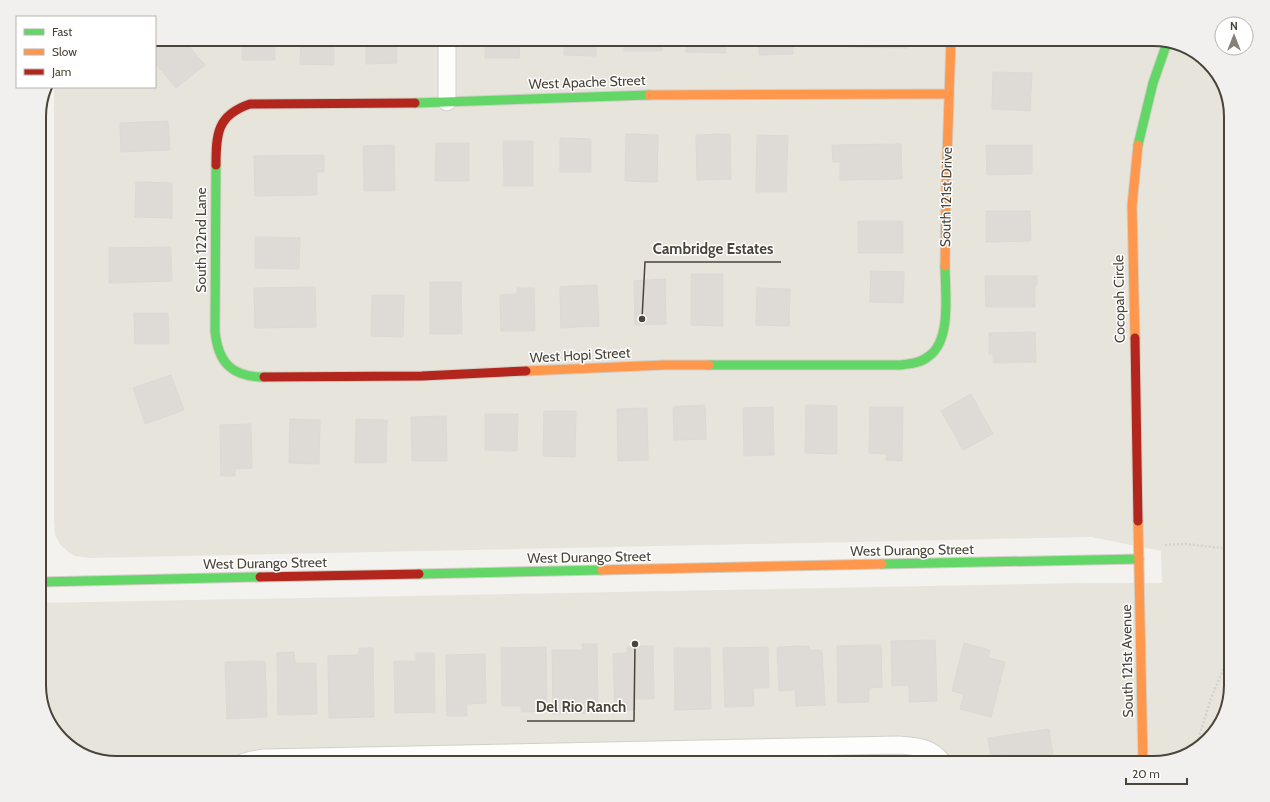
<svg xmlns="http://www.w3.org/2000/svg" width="1270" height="802" font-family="Cabin,sans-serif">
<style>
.residential{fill:#e7e4dc}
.building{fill:#dedbd6;stroke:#dcd9d4}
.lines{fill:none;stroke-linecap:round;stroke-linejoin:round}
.street-casing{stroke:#d2d0cb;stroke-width:19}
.fast-casing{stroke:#d3cfc5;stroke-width:11}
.slow-casing{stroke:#d3cfc5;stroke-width:11}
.jam-casing{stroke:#d3cfc5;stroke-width:11}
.path{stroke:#d3d2cc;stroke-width:2.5;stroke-dasharray:2 2;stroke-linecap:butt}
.street{stroke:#fdfdfc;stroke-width:17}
.fast{stroke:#63d668;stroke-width:9}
.slow{stroke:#ff974d;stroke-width:9}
.jam{stroke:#b3261e;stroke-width:9}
.labels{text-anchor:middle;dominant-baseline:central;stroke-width:3;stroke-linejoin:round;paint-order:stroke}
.street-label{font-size:14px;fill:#4b4439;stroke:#fff}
.rim{fill:none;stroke:#4b4439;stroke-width:2}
.leader{fill:none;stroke:#4b4439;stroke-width:1.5}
.callout-dot{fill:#4b4439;stroke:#fff;stroke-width:1.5}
.callout-label{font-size:15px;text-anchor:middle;font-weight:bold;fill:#4b4439;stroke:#fff;stroke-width:3;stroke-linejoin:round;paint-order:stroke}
</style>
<rect width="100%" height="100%" fill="#f4f2ee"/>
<path class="residential" d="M 155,39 L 1153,39 L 1196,52 L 1221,78 L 1231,117 L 1231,685 L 1218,728 L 1192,753 L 1153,763 L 117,763 L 74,750 L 49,724 L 39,690 L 39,603 L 1086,583 L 1162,583 L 1161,551 L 1091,537 L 91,558 L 75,556 L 68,552 L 60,544 L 55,535 L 54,522 L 54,87 L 155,87 Z"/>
<g class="building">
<path d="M 160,39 L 183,39 L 205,65 L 176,88 L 155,63 L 155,43 Z"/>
<rect x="242" y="39" width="33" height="21"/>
<path d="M 301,39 L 334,39 L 334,65 L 300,64 Z"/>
<path d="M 366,39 L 396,39 L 397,63 L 366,64 Z"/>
<path d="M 485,39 L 520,39 L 519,58 L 485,58 Z"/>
<path d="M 565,39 L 596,39 L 596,56 L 564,55 Z"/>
<rect x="624" y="39" width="38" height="12"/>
<path d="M 687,39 L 726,39 L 726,53 L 686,52 Z"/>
<path d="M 759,39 L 792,39 L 793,54 L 759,55 Z"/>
<path d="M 848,39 L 907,39 L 907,48 L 848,47 Z"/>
<path d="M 991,39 L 1036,39 L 1036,45 L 991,44 Z"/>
<path d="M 993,72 L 1032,73 L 1030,111 L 992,109 Z"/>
<path d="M 168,121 L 170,150 L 121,152 L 120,123 Z"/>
<path d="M 626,134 L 658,135 L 657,182 L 625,181 Z"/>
<path d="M 730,134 L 731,179 L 697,180 L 696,135 Z"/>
<path d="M 757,135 L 788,136 L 786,192 L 756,192 Z"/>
<path d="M 560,138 L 591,139 L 591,172 L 560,172 Z"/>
<path d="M 503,141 L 533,141 L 533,186 L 504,186 Z"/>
<path d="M 436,143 L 469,143 L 469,181 L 435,181 Z"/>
<path d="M 901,144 L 902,179 L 840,180 L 840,162 L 833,162 L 832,145 Z"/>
<path d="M 394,145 L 395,191 L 364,191 L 363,146 Z"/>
<path d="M 986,145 L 1032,145 L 1032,174 L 987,175 Z"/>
<path d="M 324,155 L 324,172 L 317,172 L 317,195 L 255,196 L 254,156 Z"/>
<path d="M 136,182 L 172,183 L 172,218 L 135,217 Z"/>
<path d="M 986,211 L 1030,211 L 1031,241 L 986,242 Z"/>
<rect x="858" y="221" width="45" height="32"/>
<path d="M 255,237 L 300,238 L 299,269 L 255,268 Z"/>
<path d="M 171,247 L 172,281 L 109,283 L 109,248 Z"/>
<path d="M 871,271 L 904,272 L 903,303 L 870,302 Z"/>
<path d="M 691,274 L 723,274 L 723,326 L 691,325 Z"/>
<path d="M 985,276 L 1037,276 L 1037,285 L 1035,285 L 1035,307 L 986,307 Z"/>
<path d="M 665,279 L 666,324 L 635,325 L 634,281 Z"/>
<path d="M 430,282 L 461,282 L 462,334 L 430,334 Z"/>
<path d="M 597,285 L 599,326 L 561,328 L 560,287 Z"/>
<path d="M 315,287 L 316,327 L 255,328 L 254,288 Z"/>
<path d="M 517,288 L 534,288 L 535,331 L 501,331 L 500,295 L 517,294 Z"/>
<path d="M 757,288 L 790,289 L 789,326 L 756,325 Z"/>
<path d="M 372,295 L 404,295 L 403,337 L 371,336 Z"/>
<path d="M 134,313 L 168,313 L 169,344 L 135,344 Z"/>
<path d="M 1035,332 L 1036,362 L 993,363 L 993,354 L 989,354 L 989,333 Z"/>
<path d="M 171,375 L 184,410 L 145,424 L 133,388 Z"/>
<path d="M 971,394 L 993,434 L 963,450 L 941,411 Z"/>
<path d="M 705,405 L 706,439 L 674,440 L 673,407 Z"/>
<path d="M 806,405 L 837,406 L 837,454 L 805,453 Z"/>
<path d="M 773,407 L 774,455 L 744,456 L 743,408 Z"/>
<path d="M 870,407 L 903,407 L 902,461 L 886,460 L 887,454 L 869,453 Z"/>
<path d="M 647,408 L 648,460 L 618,461 L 617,409 Z"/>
<path d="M 544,411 L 576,411 L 575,457 L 543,456 Z"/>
<path d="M 485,414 L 518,414 L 517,451 L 485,450 Z"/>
<path d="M 446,416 L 447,461 L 412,461 L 411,417 Z"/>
<path d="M 290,419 L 320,420 L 319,464 L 289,463 Z"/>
<path d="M 356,419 L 387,420 L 386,463 L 355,463 Z"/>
<path d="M 251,424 L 252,468 L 235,469 L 235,476 L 221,476 L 220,425 Z"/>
<path d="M 935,640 L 937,701 L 909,702 L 909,685 L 892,686 L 891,641 Z"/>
<path d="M 964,643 L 990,650 L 988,658 L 1005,662 L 991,717 L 960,709 L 964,694 L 952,691 Z"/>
<path d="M 582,644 L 597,644 L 598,713 L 553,714 L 552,650 L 583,650 Z"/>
<path d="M 881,645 L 882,687 L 869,688 L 869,702 L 838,703 L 837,646 Z"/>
<path d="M 653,646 L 654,699 L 635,699 L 635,710 L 615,710 L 613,654 L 627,653 L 627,647 Z"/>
<path d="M 809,646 L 809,650 L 822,650 L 825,705 L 796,706 L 795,690 L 779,691 L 777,647 Z"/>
<path d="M 546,647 L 547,711 L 521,712 L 521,706 L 502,706 L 501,648 Z"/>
<path d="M 768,647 L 769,688 L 753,688 L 754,706 L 725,707 L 723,648 Z"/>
<path d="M 359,648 L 373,648 L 374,717 L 329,718 L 328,656 L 359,655 Z"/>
<path d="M 674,648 L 710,648 L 711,709 L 675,710 Z"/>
<path d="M 294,652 L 295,663 L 316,663 L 317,714 L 278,715 L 277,653 Z"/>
<path d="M 416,653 L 434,653 L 435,712 L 395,713 L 394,661 L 416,661 Z"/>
<path d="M 485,654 L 486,703 L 467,704 L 467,716 L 447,716 L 446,655 Z"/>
<path d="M 265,661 L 267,717 L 227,719 L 225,662 Z"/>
<path d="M 1049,729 L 1054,763 L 1007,763 L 1006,755 L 991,757 L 988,738 Z"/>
</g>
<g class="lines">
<defs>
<g id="street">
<path d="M 447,39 L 447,102"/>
<path d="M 242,763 L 252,760 L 264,758 L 898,745 C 915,746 933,747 943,763"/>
</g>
<g id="fast">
<path d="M 415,103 L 649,95"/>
<path d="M 1138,145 L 1153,83 L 1167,43"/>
<path d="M 216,165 L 215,331 C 218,362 231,377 264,377"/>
<path d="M 709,365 L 900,365 C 910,364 921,363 929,356 C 952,340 945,291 945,266"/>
<path d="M 882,564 L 1139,559"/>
<path d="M 419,574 L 602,570"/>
<path d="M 39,582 L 260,577"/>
</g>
<g id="slow">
<path d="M 649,95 L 949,94"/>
<path d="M 945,266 L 946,187 L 951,39"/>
<path d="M 1135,338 L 1132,206 L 1138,145"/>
<path d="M 526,371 L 664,365 L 709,365"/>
<path d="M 1138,521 L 1143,763"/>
<path d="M 602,570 L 882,564"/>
</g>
<g id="jam">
<path d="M 216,165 C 216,134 217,115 250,104 L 415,103"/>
<path d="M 1135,338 L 1138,521"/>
<path d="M 264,377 L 422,376 L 526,371"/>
<path d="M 260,577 L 419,574"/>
</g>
</defs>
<use href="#street" class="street-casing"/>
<use href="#fast" class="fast-casing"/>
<use href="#slow" class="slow-casing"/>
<use href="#jam" class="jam-casing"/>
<g class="path">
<path d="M 1165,545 L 1185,544 L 1231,549"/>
<path d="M 1195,750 L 1211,698 L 1231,651"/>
</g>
<use href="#street" class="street"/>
<use href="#fast" class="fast"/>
<use href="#slow" class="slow"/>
<use href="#jam" class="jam"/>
</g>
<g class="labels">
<g class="street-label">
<text transform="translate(587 82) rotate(-2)">West Apache Street</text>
<text transform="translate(946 197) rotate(-89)">South 121st Drive</text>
<text transform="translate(201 240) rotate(-90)">South 122nd Lane</text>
<text transform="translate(1119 299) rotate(-91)">Cocopah Circle</text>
<text transform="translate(580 355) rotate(-3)">West Hopi Street</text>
<text transform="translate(912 550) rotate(-1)">West Durango Street</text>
<text transform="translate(589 557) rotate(-1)">West Durango Street</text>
<text transform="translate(265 563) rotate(-1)">West Durango Street</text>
<text transform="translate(1127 661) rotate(-91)">South 121st Avenue</text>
</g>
</g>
<path d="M0 0H1270V802H0ZM117 46H1153A71 71 0 0 1 1224 117V685A71 71 0 0 1 1153 756H117A71 71 0 0 1 46 685V117A71 71 0 0 1 117 46Z" fill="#f1f0ef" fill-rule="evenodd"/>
<path class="rim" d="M117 46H1153A71 71 0 0 1 1224 117V685A71 71 0 0 1 1153 756H117A71 71 0 0 1 46 685V117A71 71 0 0 1 117 46Z"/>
<path class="leader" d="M642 319L645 262H781M635 644L634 721H527"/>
<g class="callout-dot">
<circle cx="642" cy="319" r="4"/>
<circle cx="635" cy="644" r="4"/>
</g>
<g class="callout-label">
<text x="713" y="254">Cambridge Estates</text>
<text x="581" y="712">Del Rio Ranch</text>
</g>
<rect x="16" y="16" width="140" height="72" fill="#ffffff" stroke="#b7b4b0"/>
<rect x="24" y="29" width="20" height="6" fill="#63d668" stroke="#b7b4b0"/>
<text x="52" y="36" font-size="12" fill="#4b4439">Fast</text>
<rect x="24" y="49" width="20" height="6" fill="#ff974d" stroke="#b7b4b0"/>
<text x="52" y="56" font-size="12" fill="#4b4439">Slow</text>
<rect x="24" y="69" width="20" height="6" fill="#b3261e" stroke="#b7b4b0"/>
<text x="52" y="76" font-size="12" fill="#4b4439">Jam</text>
<g transform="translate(1234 36)"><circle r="19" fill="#ffffff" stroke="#b7b4b0"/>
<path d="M0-3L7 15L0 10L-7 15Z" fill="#868178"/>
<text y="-6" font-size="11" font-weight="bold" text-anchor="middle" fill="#4b4439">N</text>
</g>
<path d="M1126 778v6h61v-6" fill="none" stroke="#4b4439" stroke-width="2"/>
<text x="1132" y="778" font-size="12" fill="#4b4439" stroke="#ffffff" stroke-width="3" paint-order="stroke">20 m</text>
</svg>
